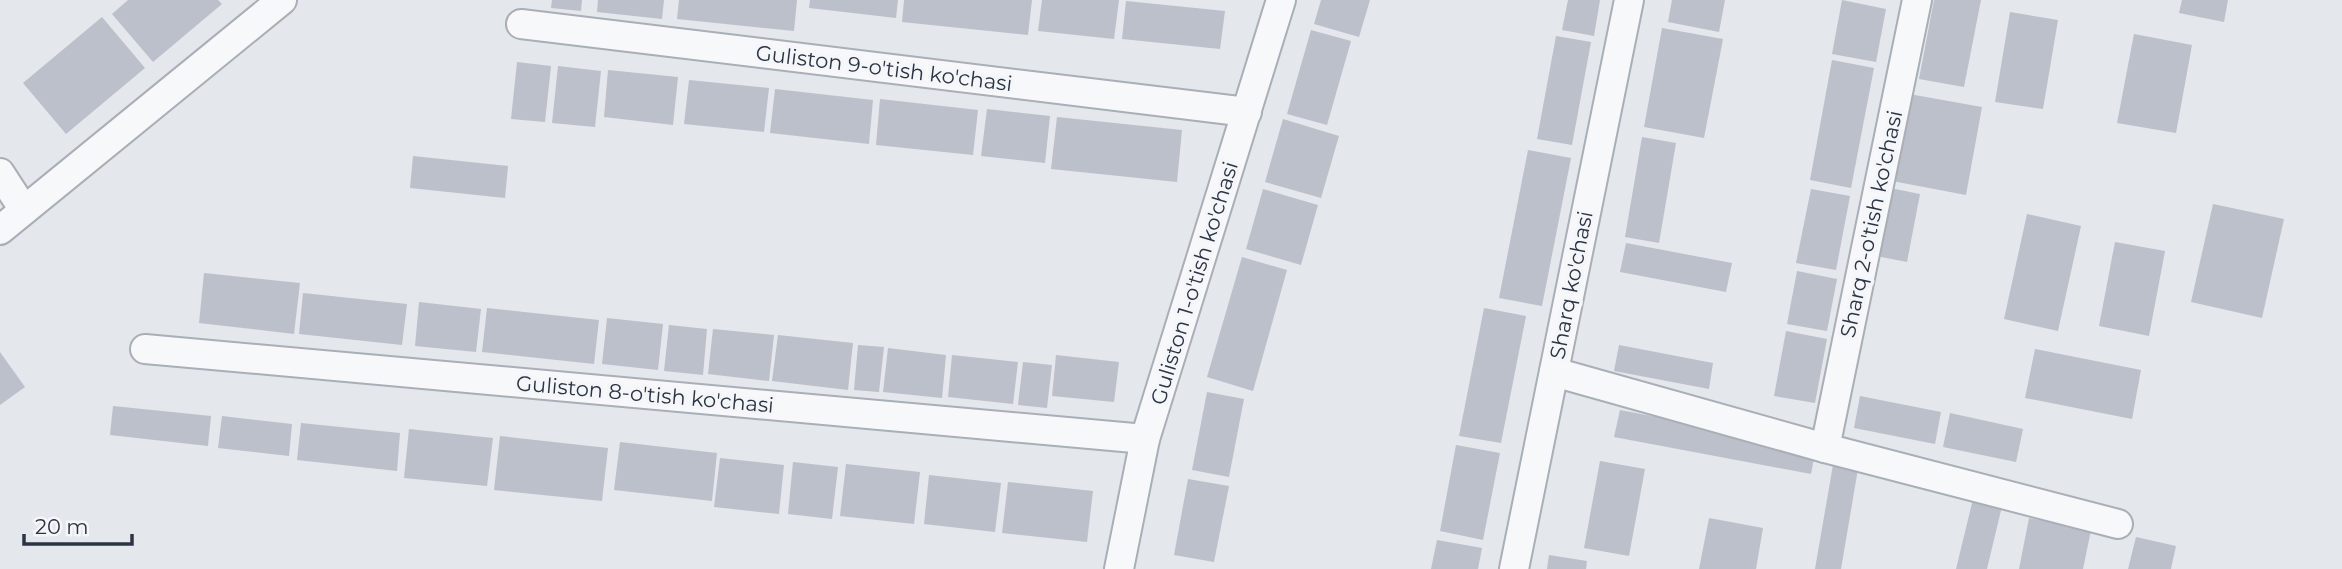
<svg xmlns="http://www.w3.org/2000/svg" width="2342" height="569" font-family="Montserrat,sans-serif">
<style>
.building{fill:#bbc0ca}
.lines{fill:none;stroke-linecap:round;stroke-linejoin:round}
.street-casing{stroke:#a9aeb7;stroke-width:32}
.street{stroke:#f7f8fa;stroke-width:28}
.labels{text-anchor:middle;dominant-baseline:central;stroke-width:7;stroke-linejoin:round;paint-order:stroke}
.street-label{font-size:21px;fill:#2b3445;stroke:#f4f6f9}
</style>
<rect width="100%" height="100%" fill="#e4e7ec"/>
<g class="building">
<path d="M 128,0 L 218,0 L 222,4 L 153,62 L 112,14 Z"/>
<path d="M 552,0 L 582,0 L 581,11 L 551,8 Z"/>
<path d="M 598,0 L 664,0 L 662,19 L 597,12 Z"/>
<path d="M 679,0 L 797,0 L 794,31 L 677,19 Z"/>
<path d="M 810,0 L 898,0 L 896,18 L 809,8 Z"/>
<path d="M 904,0 L 1032,0 L 1028,35 L 902,22 Z"/>
<path d="M 1042,0 L 1119,0 L 1114,39 L 1038,31 Z"/>
<path d="M 1321,0 L 1370,0 L 1359,37 L 1314,24 Z"/>
<path d="M 1568,0 L 1600,0 L 1594,36 L 1562,30 Z"/>
<path d="M 1672,0 L 1725,0 L 1719,32 L 1668,22 Z"/>
<path d="M 1842,0 L 1886,9 L 1876,62 L 1832,54 Z"/>
<path d="M 1934,0 L 1981,0 L 1964,87 L 1919,79 Z"/>
<path d="M 2182,0 L 2228,0 L 2224,22 L 2179,13 Z"/>
<path d="M 1126,1 L 1225,11 L 1220,49 L 1122,39 Z"/>
<path d="M 2010,12 L 2058,20 L 2043,109 L 1995,102 Z"/>
<path d="M 102,17 L 145,68 L 66,134 L 23,83 Z"/>
<path d="M 1662,28 L 1723,39 L 1704,138 L 1644,127 Z"/>
<path d="M 1311,30 L 1351,41 L 1327,125 L 1287,114 Z"/>
<path d="M 2134,34 L 2192,45 L 2176,133 L 2117,123 Z"/>
<path d="M 1556,36 L 1591,42 L 1572,145 L 1537,139 Z"/>
<path d="M 1832,60 L 1874,68 L 1851,188 L 1810,180 Z"/>
<path d="M 517,62 L 551,66 L 545,122 L 511,119 Z"/>
<path d="M 558,66 L 601,71 L 595,127 L 552,123 Z"/>
<path d="M 608,70 L 678,77 L 673,125 L 604,117 Z"/>
<path d="M 689,80 L 769,88 L 764,132 L 684,124 Z"/>
<path d="M 775,89 L 873,100 L 869,144 L 770,133 Z"/>
<path d="M 1909,94 L 1982,107 L 1966,195 L 1892,181 Z"/>
<path d="M 880,99 L 978,110 L 973,155 L 876,145 Z"/>
<path d="M 987,109 L 1050,116 L 1045,163 L 981,156 Z"/>
<path d="M 1057,117 L 1182,130 L 1177,182 L 1051,169 Z"/>
<path d="M 1283,119 L 1339,136 L 1321,198 L 1265,182 Z"/>
<path d="M 1642,137 L 1676,143 L 1659,243 L 1625,237 Z"/>
<path d="M 1528,150 L 1571,158 L 1542,306 L 1499,298 Z"/>
<path d="M 413,156 L 508,166 L 505,198 L 410,188 Z"/>
<path d="M 1890,188 L 1920,194 L 1907,262 L 1876,256 Z"/>
<path d="M 1263,189 L 1318,205 L 1301,265 L 1246,249 Z"/>
<path d="M 1811,189 L 1850,196 L 1836,270 L 1796,263 Z"/>
<path d="M 2213,204 L 2284,219 L 2262,318 L 2191,302 Z"/>
<path d="M 2027,214 L 2081,226 L 2058,331 L 2004,319 Z"/>
<path d="M 2115,242 L 2165,251 L 2149,336 L 2099,326 Z"/>
<path d="M 1626,243 L 1732,263 L 1726,292 L 1620,272 Z"/>
<path d="M 1242,257 L 1287,270 L 1253,391 L 1207,377 Z"/>
<path d="M 1797,271 L 1837,279 L 1827,331 L 1787,324 Z"/>
<path d="M 204,273 L 300,283 L 294,334 L 199,323 Z"/>
<path d="M 303,293 L 407,304 L 402,345 L 299,334 Z"/>
<path d="M 419,302 L 481,309 L 476,352 L 415,346 Z"/>
<path d="M 487,308 L 599,320 L 594,364 L 482,352 Z"/>
<path d="M 1484,308 L 1526,316 L 1501,443 L 1459,436 Z"/>
<path d="M 607,318 L 663,324 L 658,370 L 602,364 Z"/>
<path d="M 669,325 L 707,329 L 703,375 L 664,371 Z"/>
<path d="M 713,329 L 774,335 L 769,381 L 708,374 Z"/>
<path d="M 1786,331 L 1827,339 L 1815,403 L 1774,396 Z"/>
<path d="M 778,335 L 853,343 L 848,390 L 772,381 Z"/>
<path d="M 858,345 L 884,347 L 879,392 L 854,390 Z"/>
<path d="M 1619,345 L 1713,363 L 1709,389 L 1614,371 Z"/>
<path d="M 888,348 L 946,355 L 942,398 L 883,392 Z"/>
<path d="M 2035,349 L 2141,370 L 2132,419 L 2025,398 Z"/>
<path d="M 0,352 L 25,387 L 0,405 Z"/>
<path d="M 952,355 L 1018,362 L 1013,404 L 948,397 Z"/>
<path d="M 1056,355 L 1119,362 L 1114,402 L 1052,396 Z"/>
<path d="M 1023,362 L 1052,365 L 1047,408 L 1018,405 Z"/>
<path d="M 1207,392 L 1244,399 L 1229,477 L 1192,470 Z"/>
<path d="M 1860,396 L 1941,412 L 1935,444 L 1854,428 Z"/>
<path d="M 113,406 L 211,416 L 208,446 L 110,435 Z"/>
<path d="M 1620,410 L 1816,447 L 1811,474 L 1614,437 Z"/>
<path d="M 1950,413 L 2023,429 L 2016,462 L 1943,447 Z"/>
<path d="M 222,416 L 292,424 L 289,456 L 218,448 Z"/>
<path d="M 301,423 L 400,433 L 397,471 L 297,460 Z"/>
<path d="M 409,429 L 493,438 L 487,486 L 404,478 Z"/>
<path d="M 500,436 L 608,448 L 602,501 L 494,490 Z"/>
<path d="M 620,442 L 717,453 L 712,501 L 614,490 Z"/>
<path d="M 1456,445 L 1500,453 L 1483,540 L 1440,531 Z"/>
<path d="M 720,458 L 784,465 L 779,514 L 714,507 Z"/>
<path d="M 1834,459 L 1859,463 L 1841,569 L 1815,569 Z"/>
<path d="M 1600,461 L 1645,469 L 1629,556 L 1584,548 Z"/>
<path d="M 793,462 L 838,467 L 832,519 L 788,514 Z"/>
<path d="M 846,464 L 920,472 L 914,524 L 840,516 Z"/>
<path d="M 929,475 L 1001,483 L 995,532 L 924,524 Z"/>
<path d="M 1188,479 L 1229,486 L 1214,562 L 1174,555 Z"/>
<path d="M 1008,482 L 1093,491 L 1087,542 L 1002,533 Z"/>
<path d="M 1974,495 L 2003,502 L 1987,569 L 1956,569 Z"/>
<path d="M 1709,518 L 1763,528 L 1756,569 L 1699,569 Z"/>
<path d="M 2029,518 L 2091,530 L 2083,569 L 2019,569 Z"/>
<path d="M 2136,537 L 2176,546 L 2171,569 L 2128,569 Z"/>
<path d="M 1437,540 L 1482,548 L 1478,569 L 1431,569 Z"/>
<path d="M 1549,555 L 1587,561 L 1586,569 L 1547,569 Z"/>
</g>
<g class="lines">
<defs>
<g id="street">
<path d="M 521,24 L 1247,112"/>
<path d="M 0,173 L 24,210"/>
<path d="M 0,230 L 282,0"/>
<path d="M 145,349 L 1145,439"/>
<path d="M 1554,372 L 1825,448 L 2118,524"/>
<path d="M 1825,448 L 1917,0"/>
<path d="M 1119,569 L 1145,439 L 1281,0"/>
<path d="M 1514,569 L 1629,0"/>
</g>
</defs>
<use href="#street" class="street-casing"/>
<use href="#street" class="street"/>
</g>
<g class="labels">
<g class="street-label">
<text transform="translate(884 68) rotate(7)">Guliston 9-o'tish ko'chasi</text>
<text transform="translate(1871 224) rotate(-78)">Sharq 2-o'tish ko'chasi</text>
<text transform="translate(1194 283) rotate(-73)">Guliston 1-o'tish ko'chasi</text>
<text transform="translate(1571 285) rotate(-79)">Sharq ko'chasi</text>
<text transform="translate(645 394) rotate(5)">Guliston 8-o'tish ko'chasi</text>
</g>
</g>
<path d="M24 534v10h108v-10" fill="none" stroke="#2b3445" stroke-width="3.5"/>
<text x="35" y="534" font-size="21" fill="#2b3445" stroke="#f4f6f9" stroke-width="5" paint-order="stroke">20 m</text>
</svg>
